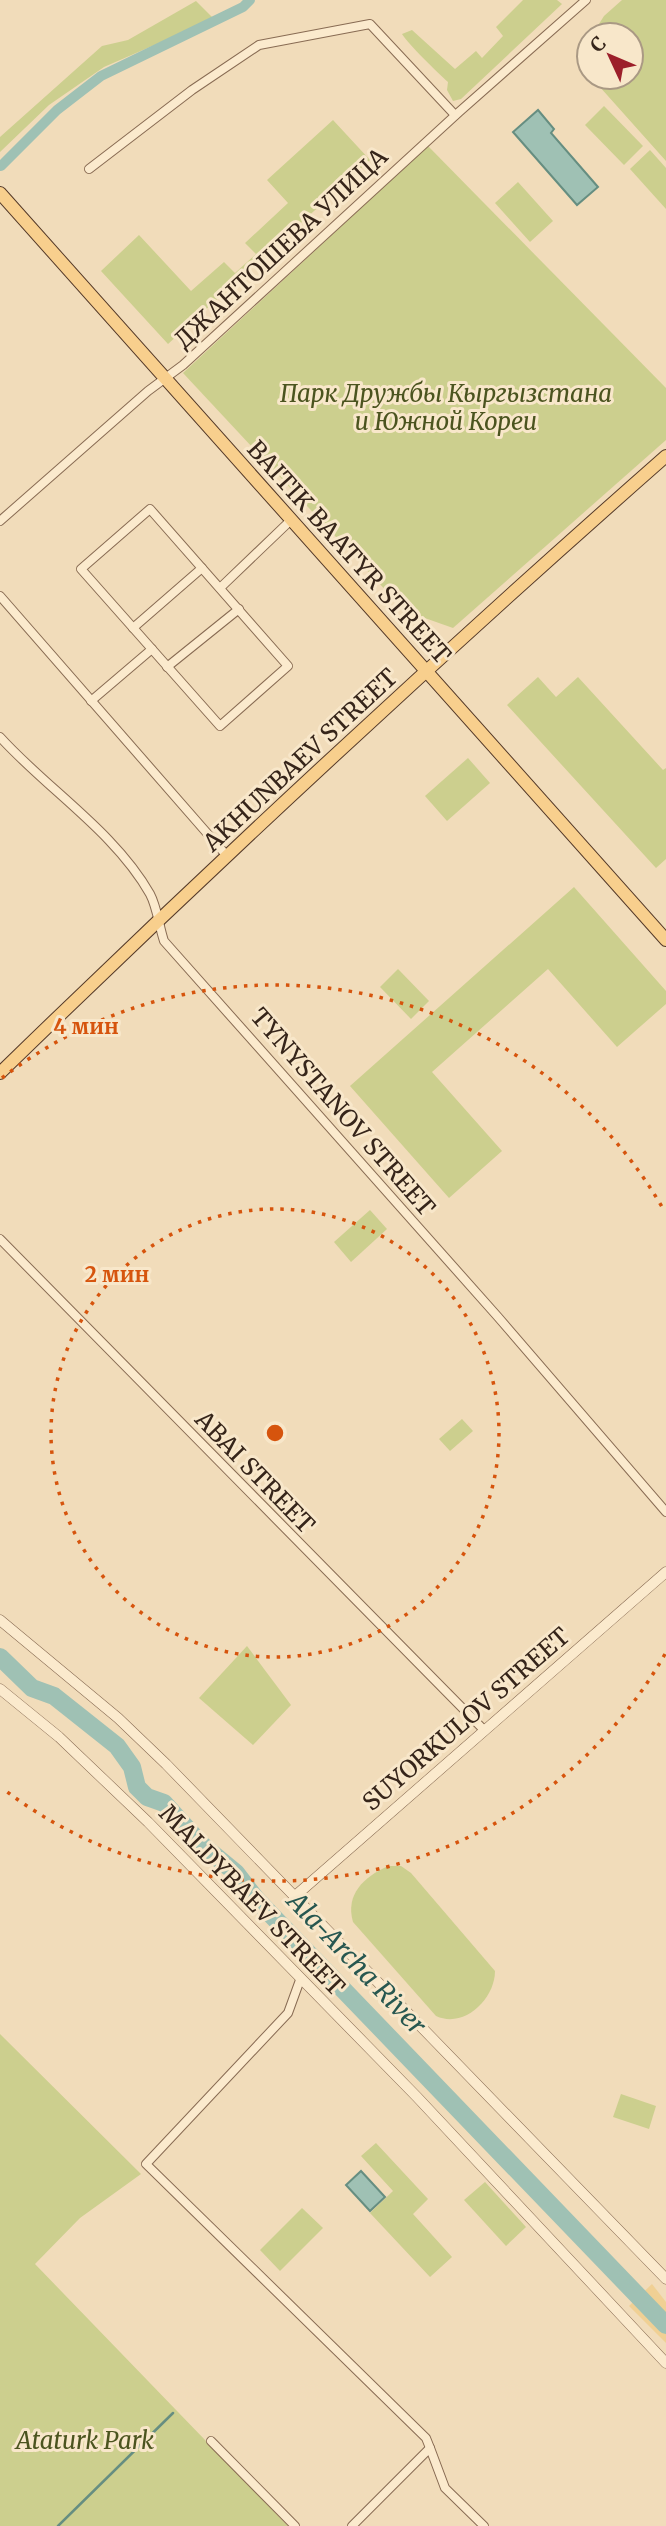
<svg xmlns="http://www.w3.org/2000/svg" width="666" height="2526" font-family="Merriweather,serif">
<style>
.green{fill:#cccf8e}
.sand{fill:#f0d094}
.water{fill:#9fc1b4;stroke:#668e81;stroke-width:2}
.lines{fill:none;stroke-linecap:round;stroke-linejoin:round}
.stream{stroke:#668e81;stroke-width:2.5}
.canal{stroke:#9fc1b4;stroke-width:10}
.river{stroke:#9fc1b4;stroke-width:18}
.minor-casing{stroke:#886b53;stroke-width:10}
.tertiary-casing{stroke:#886b53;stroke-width:11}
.primary-casing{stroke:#553a29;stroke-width:14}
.minor{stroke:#fbeacd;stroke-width:8}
.tertiary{stroke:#fbeacd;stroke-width:10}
.primary{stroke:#f8cf8d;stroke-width:12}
.ring{fill:none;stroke:#d6540d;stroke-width:3.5;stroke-dasharray:3.5 7}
.labels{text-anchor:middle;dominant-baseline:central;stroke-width:6;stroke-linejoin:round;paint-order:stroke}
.street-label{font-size:24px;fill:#36251a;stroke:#f8e7ca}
.park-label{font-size:24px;font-style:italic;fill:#4b541f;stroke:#f8e7ca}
.water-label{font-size:26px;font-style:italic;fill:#275750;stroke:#f8e7ca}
.centre{fill:#d6540d;stroke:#f8e7ca;stroke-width:3.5}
.ring-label{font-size:21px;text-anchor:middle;font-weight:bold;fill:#d6540d;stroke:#f8e7ca;stroke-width:6;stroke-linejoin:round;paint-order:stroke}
</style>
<rect width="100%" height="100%" fill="#f1dcba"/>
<g class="green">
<path d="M 523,0 L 557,0 L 562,4 L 461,99 L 453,101 L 447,90 L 448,82 C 437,72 408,44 402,34 L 412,30 L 455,69 L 476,51 L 482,58 L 503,36 L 496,27 Z"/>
<path d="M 622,0 L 666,0 L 666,161 L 591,77 L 631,77 L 631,35 L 592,35 L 604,16 Z"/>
<path d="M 196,1 L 214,19 L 104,67 L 49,105 L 0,152 L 0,137 L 102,46 L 128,40 Z"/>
<path d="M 604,106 L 643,146 L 624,165 L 585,125 Z"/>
<path d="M 333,120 L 370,160 L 168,344 L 101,271 L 139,235 L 191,291 L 224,262 L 235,273 L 256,254 L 245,243 L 288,203 L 267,180 Z"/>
<path d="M 428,146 L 666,388 L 666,440 L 453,628 L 405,611 L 183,373 Z"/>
<path d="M 650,150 L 666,168 L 666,209 L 630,169 Z"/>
<path d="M 518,182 L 553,221 L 530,242 L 495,203 Z"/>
<path d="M 538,677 L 556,697 L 578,677 L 663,770 L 666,768 L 666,859 L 656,868 L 507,705 Z"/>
<path d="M 468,758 L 490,783 L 447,821 L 425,796 Z"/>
<path d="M 574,887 L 666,991 L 666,1004 L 617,1047 L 548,969 L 432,1072 L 502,1151 L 449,1198 L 350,1086 Z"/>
<path d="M 398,969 L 429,1001 L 411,1019 L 380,987 Z"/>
<path d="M 370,1210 L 387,1229 L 351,1262 L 334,1242 Z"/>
<path d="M 462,1419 L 473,1431 L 450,1451 L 439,1439 Z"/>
<path d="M 247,1646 L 291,1705 L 253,1745 L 199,1698 Z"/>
<path d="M 388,1866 L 401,1866 L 411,1873 L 495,1971 C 495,1999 464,2029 436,2016 L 353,1922 C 345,1894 364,1877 388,1866 Z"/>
<path d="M 0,2034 L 141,2174 L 80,2218 L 35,2264 L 288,2526 L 0,2526 Z"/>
<path d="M 621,2094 L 656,2106 L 649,2129 L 613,2117 Z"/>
<path d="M 376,2143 L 428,2199 L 413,2214 L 452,2257 L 430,2277 L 370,2213 L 393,2191 L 361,2156 Z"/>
<path d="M 485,2182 L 526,2227 L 506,2246 L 464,2200 Z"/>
<path d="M 302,2208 L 323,2228 L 280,2271 L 260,2250 Z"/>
</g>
<path class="sand" d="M 652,2284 L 666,2302 L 666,2343 L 629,2306 Z"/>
<g class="water">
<path d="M 538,110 L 554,129 L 551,133 L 598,187 L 577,205 L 513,132 Z"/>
<path d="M 361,2171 L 385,2197 L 370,2211 L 346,2185 Z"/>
</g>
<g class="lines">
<path class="stream" d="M 58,2526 L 173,2413"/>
<path class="canal" d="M 1,166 L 57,110 L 101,76 L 243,7 L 250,0"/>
<path class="river" d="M 0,1657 L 32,1688 L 54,1696 L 117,1746 L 132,1767 L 137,1787 L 147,1797 L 164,1803 L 202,1845 L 236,1873 L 256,1899 L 666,2325"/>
<defs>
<g id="minor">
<path d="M 89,169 L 192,90 L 259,45 L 370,24 L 455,115"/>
<path d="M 150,509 L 288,666 L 220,726 L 81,569 Z"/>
<path d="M 0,521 L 148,391 L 183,365 L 459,112 L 586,0"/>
<path d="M 220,588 L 291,520"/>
<path d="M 0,596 L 227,856"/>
<path d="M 133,628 L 202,568"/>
<path d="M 167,667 L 239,609"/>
<path d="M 91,701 L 152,649"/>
<path d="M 0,737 C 47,789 115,832 150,894 C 157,907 159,926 164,941 L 498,1317 L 666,1512"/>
<path d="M 0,1239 L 484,1730"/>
<path d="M 300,1980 L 288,2013 L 146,2164 L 426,2438 L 430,2448"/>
<path d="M 211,2441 L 295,2526"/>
<path d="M 352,2526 L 430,2448 L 445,2488 L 484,2526"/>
</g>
<g id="tertiary">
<path d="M 0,1620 L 118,1718 L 166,1764 L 666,2279"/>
<path d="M 0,1689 L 59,1737 L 148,1822 L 417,2097 L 666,2363"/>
<path d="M 294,1897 L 666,1572"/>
</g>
<g id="primary">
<path d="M 0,193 L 666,940"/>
<path d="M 0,1073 C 217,862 439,656 666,456"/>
</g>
</defs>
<use href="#minor" class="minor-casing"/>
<use href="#tertiary" class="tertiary-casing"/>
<use href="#primary" class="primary-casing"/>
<use href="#minor" class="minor"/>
<use href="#tertiary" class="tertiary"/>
<use href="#primary" class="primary"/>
</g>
<g class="ring">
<circle cx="275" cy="1433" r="224"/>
<path d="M665 1654A448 448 0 0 1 2 1788M2 1078A448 448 0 0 1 665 1212"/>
</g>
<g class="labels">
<g class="street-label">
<text transform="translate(281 248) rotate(-43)">ДЖАНТОШЕВА УЛИЦА</text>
<text transform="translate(349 552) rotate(48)">BAITIK BAATYR STREET</text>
<text transform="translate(300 760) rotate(-43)">AKHUNBAEV STREET</text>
<text transform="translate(343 1112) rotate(49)">TYNYSTANOV STREET</text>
<text transform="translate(255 1472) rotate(46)">ABAI STREET</text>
<text transform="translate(466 1719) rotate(-41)">SUYORKULOV STREET</text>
<text transform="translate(252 1900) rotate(46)">MALDYBAEV STREET</text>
</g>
<g class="park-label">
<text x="446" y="393">Парк Дружбы Кыргызстана<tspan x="446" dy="28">и Южной Кореи</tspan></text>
<text x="85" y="2440">Ataturk Park</text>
</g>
<g class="water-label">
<text transform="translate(357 1963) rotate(46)">Ala-Archa River</text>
</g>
</g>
<circle cx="275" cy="1433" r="10" class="centre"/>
<g class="ring-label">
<text x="86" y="1034">4 мин</text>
<text x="117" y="1282">2 мин</text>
</g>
<g transform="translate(610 56) rotate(314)"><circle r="33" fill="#f8e7ca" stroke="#aa9984" stroke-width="2"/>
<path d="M0-5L12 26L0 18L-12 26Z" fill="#9c1f2a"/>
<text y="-10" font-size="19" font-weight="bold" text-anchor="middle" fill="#36251a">С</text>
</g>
</svg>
